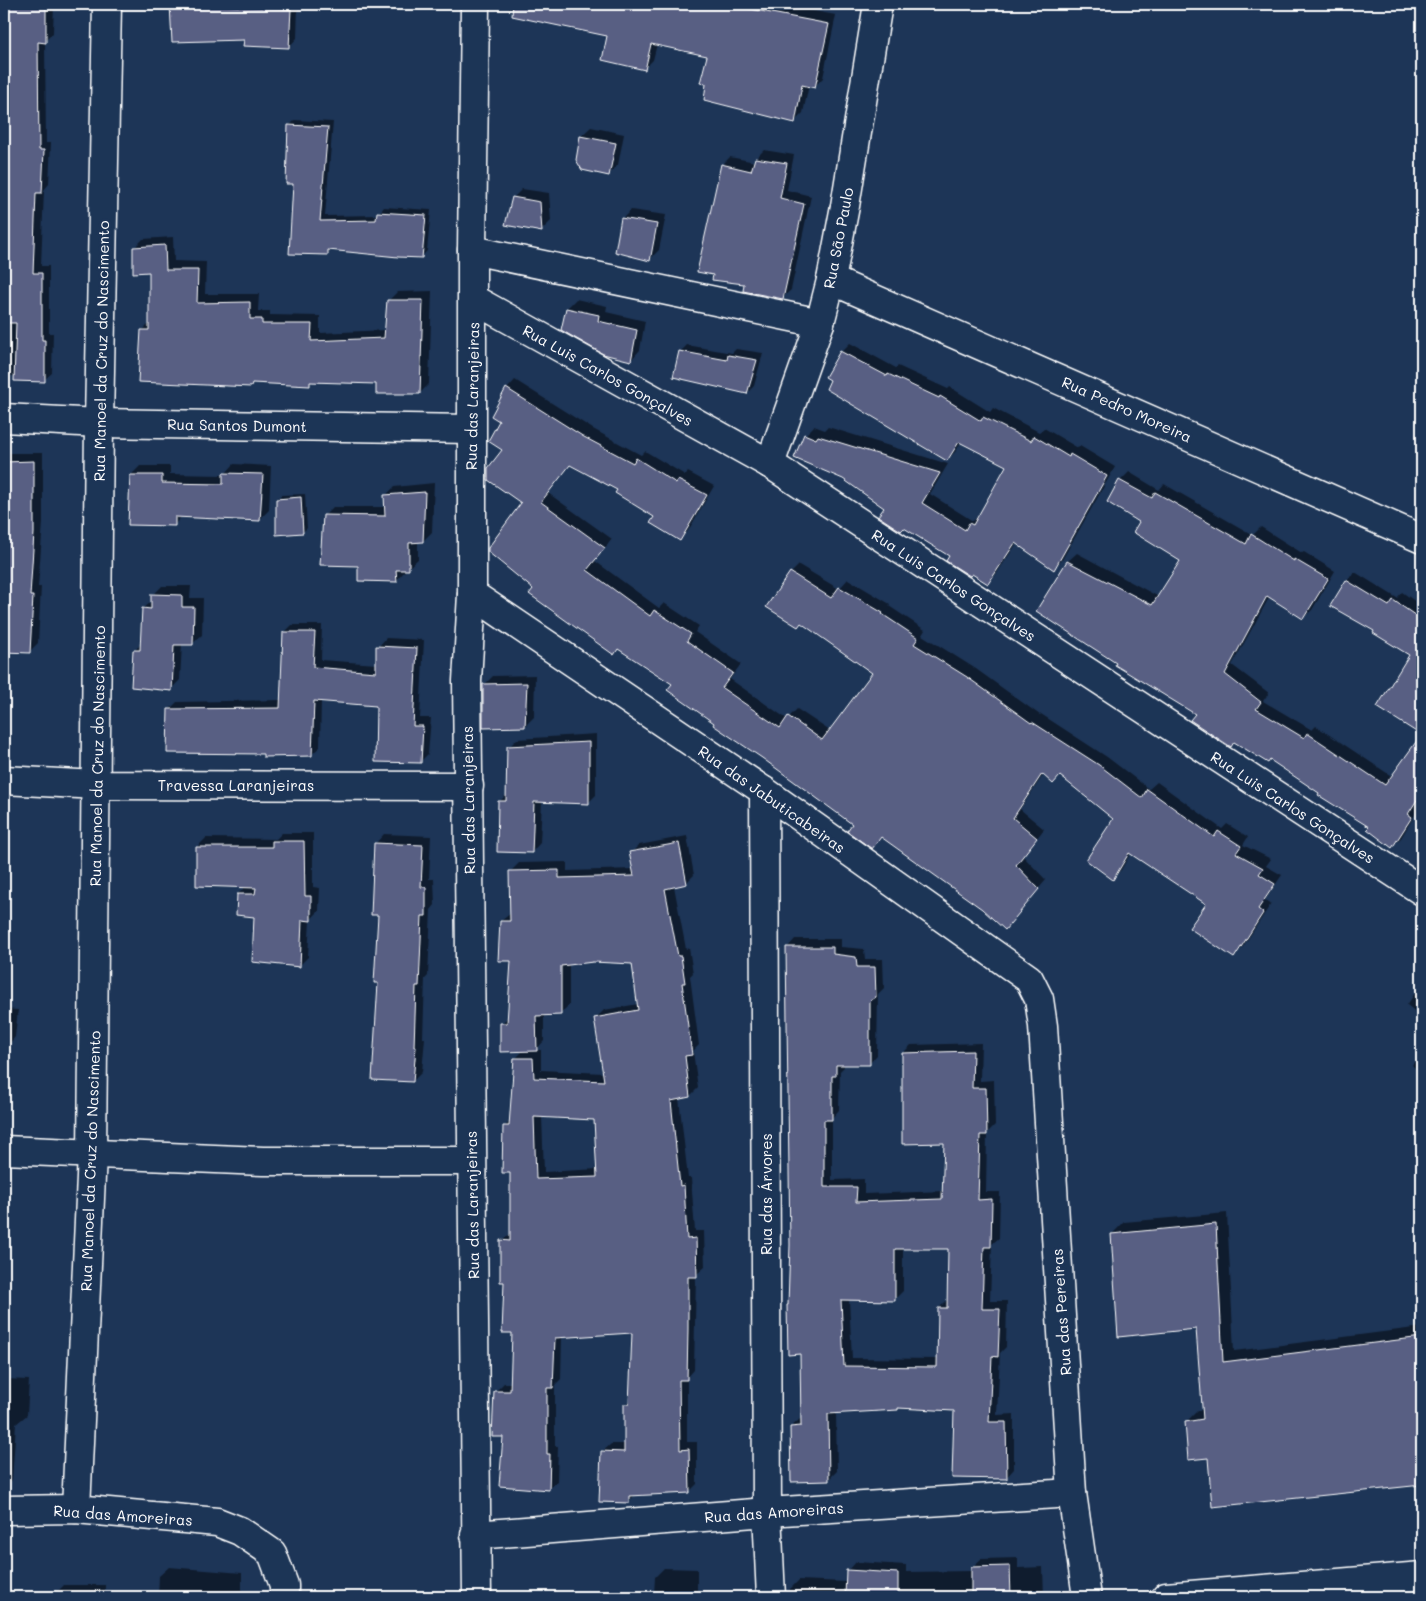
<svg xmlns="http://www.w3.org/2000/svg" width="1426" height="1601" font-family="Mali,sans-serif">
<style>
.shadow{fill:#0007;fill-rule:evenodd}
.building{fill:#595e83;stroke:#fff;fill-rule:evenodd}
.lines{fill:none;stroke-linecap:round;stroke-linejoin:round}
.minor-casing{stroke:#fff;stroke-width:31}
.minor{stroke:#1d3557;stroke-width:28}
.labels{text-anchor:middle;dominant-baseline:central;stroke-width:5;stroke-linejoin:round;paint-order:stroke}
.street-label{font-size:15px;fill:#fff;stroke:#1d3557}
</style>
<rect width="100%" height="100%" fill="#1d3557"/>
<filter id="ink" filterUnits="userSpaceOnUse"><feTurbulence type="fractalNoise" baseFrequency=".02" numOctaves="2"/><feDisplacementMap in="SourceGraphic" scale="10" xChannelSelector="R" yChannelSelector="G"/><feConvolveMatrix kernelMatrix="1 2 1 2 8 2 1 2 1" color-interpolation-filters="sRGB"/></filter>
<g filter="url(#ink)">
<g class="shadow">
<path d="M 4,4 L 54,4 L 53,33 L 45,41 L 46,143 L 51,143 L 49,184 L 44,190 L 41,266 L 49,266 L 49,333 L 53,333 L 52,373 L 44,380 L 4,375 L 4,140 L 10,141 L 9,62 L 4,62 Z"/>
<path d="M 172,4 L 298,4 L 297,38 L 289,47 L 245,39 L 173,41 Z"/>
<path d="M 495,4 L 775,4 L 836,15 L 823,78 L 815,86 L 809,85 L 803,113 L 794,122 L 709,55 L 657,44 L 653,60 L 645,68 L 609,35 Z"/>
<path d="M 295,120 L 333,122 L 325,216 L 378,215 L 384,207 L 431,210 L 427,251 L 421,257 L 332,249 L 327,254 L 294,183 L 289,126 Z"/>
<path d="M 591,127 L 624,134 L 618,165 L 609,174 L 581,136 Z"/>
<path d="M 764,150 L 794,155 L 787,190 L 811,196 L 791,290 L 782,298 L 746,283 L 722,165 L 730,157 L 755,162 L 756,158 Z"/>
<path d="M 522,189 L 549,193 L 551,221 L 542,230 L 507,224 L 513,198 Z"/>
<path d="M 631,210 L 666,215 L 659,250 L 650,259 L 622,219 Z"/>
<path d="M 173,237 L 174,261 L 206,262 L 205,294 L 259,294 L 258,311 L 270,311 L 270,315 L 320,316 L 320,333 L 386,330 L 388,301 L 397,292 L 432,291 L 429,384 L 420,393 L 377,383 L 313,381 L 309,385 L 254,382 L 251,385 L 142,331 L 150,323 L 150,271 L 134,248 L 143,239 Z"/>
<path d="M 576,299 L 607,306 L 606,312 L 645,321 L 640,350 L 631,360 L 567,308 Z"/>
<path d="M 850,343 L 896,368 L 898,366 L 948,389 L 950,387 L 990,412 L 993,408 L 1039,432 L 1044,428 L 1078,448 L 1080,446 L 1115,467 L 1062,560 L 1053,569 L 1017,543 L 997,573 L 988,582 L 886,508 L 805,435 L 814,426 L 825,430 L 828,427 L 948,464 L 930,494 L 973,521 L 979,515 L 1008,465 L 962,441 L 956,451 L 947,460 L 841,352 Z"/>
<path d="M 687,345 L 732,353 L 736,349 L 763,353 L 754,386 L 747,393 L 680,352 Z"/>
<path d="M 515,380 L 593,429 L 641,455 L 645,451 L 685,475 L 688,472 L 714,486 L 688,531 L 679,539 L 655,517 L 618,489 L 571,464 L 548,493 L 612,539 L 595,561 L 659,608 L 664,603 L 699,626 L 695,632 L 741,664 L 730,679 L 787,719 L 797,709 L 830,731 L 874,673 L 791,573 L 799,565 L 839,589 L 848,579 L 890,604 L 889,606 L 925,630 L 922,635 L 976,669 L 1040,715 L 1041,714 L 1107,757 L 1149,789 L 1157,782 L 1222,829 L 1227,824 L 1248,837 L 1243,845 L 1271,859 L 1266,866 L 1282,875 L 1265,900 L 1271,904 L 1242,948 L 1234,956 L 1207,904 L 1131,853 L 1121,870 L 1113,878 L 1115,819 L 1060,775 L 1044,774 L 1020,809 L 1044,829 L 1023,856 L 1046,880 L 1005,928 L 983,908 L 882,836 L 872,847 L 854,824 L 716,722 L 674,683 L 619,648 L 614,653 L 534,589 L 523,502 L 504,450 L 500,421 L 507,389 Z"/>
<path d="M 4,453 L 43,453 L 43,523 L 38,587 L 41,587 L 38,643 L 30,651 L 4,651 Z"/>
<path d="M 234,464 L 271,466 L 269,510 L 259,520 L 182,516 L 174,525 L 131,475 L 140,466 L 170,466 L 170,474 L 224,475 Z"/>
<path d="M 1129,472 L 1159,490 L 1164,484 L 1253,535 L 1261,527 L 1302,553 L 1304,552 L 1335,571 L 1312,610 L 1303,618 L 1270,596 L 1232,665 L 1269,693 L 1263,701 L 1312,730 L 1316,726 L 1393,777 L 1422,735 L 1422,795 L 1416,806 L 1419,808 L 1401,838 L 1392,846 L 1370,827 L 1271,759 L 1235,741 L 1196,714 L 1038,610 L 1068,561 L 1077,553 L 1159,597 L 1182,560 L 1140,521 L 1109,502 L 1120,481 Z"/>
<path d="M 434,483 L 432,532 L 423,541 L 418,541 L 418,559 L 408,568 L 405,568 L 405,571 L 396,581 L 359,565 L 324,516 L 333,507 L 386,507 L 385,496 L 394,487 Z"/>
<path d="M 305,494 L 307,528 L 303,532 L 277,499 L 281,495 Z"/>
<path d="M 1355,572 L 1397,598 L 1402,592 L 1422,606 L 1422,734 L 1378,707 L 1411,655 L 1376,630 L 1332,605 L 1347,580 Z"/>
<path d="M 162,586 L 191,586 L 190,598 L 203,598 L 202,635 L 192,644 L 182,644 L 180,680 L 171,689 L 135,650 L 142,643 L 143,609 L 153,600 L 153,595 Z"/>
<path d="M 292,625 L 322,625 L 321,660 L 377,664 L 378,647 L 386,638 L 424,640 L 420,718 L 431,718 L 428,754 L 420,762 L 377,705 L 321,701 L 320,747 L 311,755 L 264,753 L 169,710 L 177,702 L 281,700 L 284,633 Z"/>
<path d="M 535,675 L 534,717 L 525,726 L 484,685 L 493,676 Z"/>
<path d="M 596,734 L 596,795 L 588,803 L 542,801 L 540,843 L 532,852 L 499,802 L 508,793 L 509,747 L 517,739 Z"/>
<path d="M 282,833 L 313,833 L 313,887 L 320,888 L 319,911 L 310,920 L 308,957 L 300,965 L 238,894 L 246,886 L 197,847 L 206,838 L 276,839 Z"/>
<path d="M 384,834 L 431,836 L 429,879 L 434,879 L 435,905 L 431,910 L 428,976 L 425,979 L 423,1038 L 425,1038 L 422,1072 L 413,1081 L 379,982 L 379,914 L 375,844 Z"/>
<path d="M 687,836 L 694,875 L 686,883 L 674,886 L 686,949 L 689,948 L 693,973 L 690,976 L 699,1045 L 693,1051 L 698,1088 L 690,1096 L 679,1098 L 688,1178 L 691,1178 L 695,1231 L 704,1231 L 705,1267 L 696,1275 L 694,1370 L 687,1378 L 687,1442 L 697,1442 L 697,1484 L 689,1492 L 636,1494 L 628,1502 L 602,1452 L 611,1444 L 626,1444 L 625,1405 L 630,1400 L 634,1331 L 562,1337 L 561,1379 L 555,1385 L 555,1446 L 558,1446 L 557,1481 L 548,1489 L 504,1436 L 496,1391 L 504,1383 L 511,1383 L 514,1332 L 502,1241 L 511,1233 L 511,1172 L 504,1127 L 511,1120 L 516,1058 L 524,1050 L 502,1023 L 509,1016 L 512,960 L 501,921 L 511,913 L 511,871 L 519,863 L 567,862 L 567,871 L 634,869 L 631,853 L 639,845 ZM 593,961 L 633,963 L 638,1004 L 604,1010 L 595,1019 L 604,1073 L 541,1070 L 541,1050 L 536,1050 L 544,1041 L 544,1014 L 560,1014 L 569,1005 L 569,964 ZM 542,1116 L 595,1119 L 598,1169 L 544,1172 Z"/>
<path d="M 795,939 L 841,939 L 841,947 L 864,949 L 865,959 L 883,959 L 884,988 L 878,994 L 877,1055 L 869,1064 L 844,1064 L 844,1067 L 840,1071 L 839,1110 L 832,1118 L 832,1180 L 864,1179 L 864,1194 L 944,1191 L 945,1142 L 903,1053 L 911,1045 L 981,1043 L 980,1081 L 994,1080 L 995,1125 L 987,1133 L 986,1192 L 1000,1192 L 999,1238 L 992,1244 L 990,1301 L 1007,1301 L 1006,1347 L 1000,1353 L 997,1415 L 1014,1414 L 1014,1469 L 1006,1478 L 956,1410 L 899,1407 L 897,1409 L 836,1412 L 837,1471 L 828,1480 L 791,1427 L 800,1419 L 802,1419 L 801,1353 L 791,1245 L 787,948 ZM 903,1248 L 949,1248 L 948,1299 L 939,1308 L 938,1359 L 852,1358 L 849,1299 L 895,1299 L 903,1291 Z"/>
<path d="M 1422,983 L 1422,1017 L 1407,1005 Z"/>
<path d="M 4,1009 L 18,1010 L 15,1037 L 9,1044 L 8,1055 L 4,1059 Z"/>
<path d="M 1422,1053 L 1422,1075 L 1412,1065 Z"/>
<path d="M 1227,1213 L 1234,1351 L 1422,1327 L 1422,1484 L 1213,1506 L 1209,1457 L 1186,1422 L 1198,1410 L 1203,1410 L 1197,1327 L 1112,1234 L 1124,1222 Z"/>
<path d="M 4,1379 L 29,1380 L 27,1415 L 16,1424 L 12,1480 L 4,1488 Z"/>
<path d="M 1018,1558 L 1018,1568 L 1043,1567 L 1044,1597 L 790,1597 L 790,1589 L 799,1580 L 847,1582 L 848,1571 L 856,1562 L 906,1565 L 906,1572 L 972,1571 L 972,1567 L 981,1559 Z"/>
<path d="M 169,1567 L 242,1573 L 242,1597 L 158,1597 L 159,1576 Z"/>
<path d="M 664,1568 L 697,1569 L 697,1597 L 557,1597 L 560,1595 L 602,1593 L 654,1594 L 655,1577 Z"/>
<path d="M 64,1585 L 105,1585 L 105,1597 L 4,1597 L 4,1592 L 55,1594 Z"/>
</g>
<g class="building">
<path d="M 4,4 L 46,4 L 46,43 L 38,42 L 39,150 L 44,150 L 42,193 L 36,193 L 33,273 L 42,273 L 42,340 L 45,340 L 45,382 L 14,381 L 16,323 L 4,323 L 4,148 L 8,149 L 8,42 L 4,42 Z"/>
<path d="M 185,4 L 218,4 L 218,5 L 291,9 L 289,48 L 243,46 L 244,40 L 172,42 L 170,5 Z"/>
<path d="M 513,4 L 724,4 L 829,24 L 815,88 L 802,85 L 795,123 L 704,100 L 706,84 L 700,83 L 707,56 L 651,44 L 645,70 L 602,60 L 607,36 L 512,16 Z"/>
<path d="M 288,125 L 328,127 L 320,221 L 376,220 L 377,212 L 426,215 L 422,258 L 398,257 L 328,250 L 328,255 L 289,254 L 293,184 L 286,184 Z"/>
<path d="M 580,136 L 616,143 L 609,176 L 582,170 L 576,160 Z"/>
<path d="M 755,158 L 787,163 L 780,198 L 804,204 L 783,299 L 743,291 L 744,284 L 712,280 L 713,275 L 697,272 L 721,164 L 751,171 Z"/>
<path d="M 512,197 L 540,202 L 542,232 L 505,225 Z"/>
<path d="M 621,218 L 657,224 L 650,261 L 615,252 Z"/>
<path d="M 165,245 L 166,270 L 198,270 L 197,303 L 250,302 L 250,319 L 262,319 L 262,324 L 312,324 L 311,341 L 384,338 L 387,300 L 423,300 L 420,394 L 376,394 L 376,384 L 310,382 L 310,386 L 252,383 L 251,387 L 138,382 L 141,330 L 149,330 L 149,272 L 133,273 L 133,247 Z"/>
<path d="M 566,308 L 599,315 L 598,321 L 637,330 L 631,361 L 603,354 L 561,330 Z"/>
<path d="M 679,351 L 727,360 L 728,355 L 757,360 L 747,394 L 673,377 Z"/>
<path d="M 840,351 L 887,376 L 888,374 L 939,398 L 940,396 L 981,421 L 983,417 L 1031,441 L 1034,436 L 1069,457 L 1070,454 L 1107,476 L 1054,570 L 1015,543 L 988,584 L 972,574 L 970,576 L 946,561 L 949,556 L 904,528 L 901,531 L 878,516 L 884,508 L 843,479 L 794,458 L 804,434 L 816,439 L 818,436 L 940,473 L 922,503 L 965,530 L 969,523 L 973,525 L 1006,466 L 959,442 L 947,461 L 826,389 L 830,380 L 825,377 Z"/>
<path d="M 506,388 L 584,437 L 633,463 L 636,458 L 676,483 L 678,480 L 707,495 L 680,541 L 650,523 L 654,517 L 615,493 L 617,490 L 570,465 L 541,502 L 605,548 L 587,570 L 650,616 L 654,610 L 691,634 L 687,641 L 733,673 L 722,688 L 780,728 L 788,716 L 822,740 L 872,673 L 801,623 L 798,627 L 766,607 L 790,572 L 831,598 L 839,587 L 883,613 L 882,614 L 918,638 L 914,644 L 967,677 L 1031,723 L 1032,722 L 1099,765 L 1142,798 L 1147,789 L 1214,837 L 1218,831 L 1241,846 L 1236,853 L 1263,868 L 1259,874 L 1275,884 L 1258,909 L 1263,913 L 1234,958 L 1189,928 L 1206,904 L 1129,853 L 1113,880 L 1086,860 L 1113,819 L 1060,776 L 1053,784 L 1042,774 L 1013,818 L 1037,838 L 1016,865 L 1039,889 L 1005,930 L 982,909 L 881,837 L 872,849 L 847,831 L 852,824 L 762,758 L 713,725 L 714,723 L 667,690 L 672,684 L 618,649 L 614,655 L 529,594 L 533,589 L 488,552 L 488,548 L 521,503 L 488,480 L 488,468 L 502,450 L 488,441 L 499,421 L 491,416 Z"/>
<path d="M 34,461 L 34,533 L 30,596 L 33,596 L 30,653 L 4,652 L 4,462 Z"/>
<path d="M 223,473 L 263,474 L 260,521 L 175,517 L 175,526 L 128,525 L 130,475 L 162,475 L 162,483 L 223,484 Z"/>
<path d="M 1119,480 L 1152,498 L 1155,492 L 1246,544 L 1251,534 L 1294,561 L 1294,559 L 1328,579 L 1303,619 L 1267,596 L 1225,674 L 1261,702 L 1256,709 L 1304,738 L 1307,733 L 1385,785 L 1421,735 L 1377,707 L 1409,655 L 1373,633 L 1374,631 L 1330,606 L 1346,580 L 1389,606 L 1393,600 L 1422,620 L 1422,792 L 1408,814 L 1412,817 L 1392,848 L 1367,829 L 1369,827 L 1318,795 L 1319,793 L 1270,760 L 1268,763 L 1234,742 L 1231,747 L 1190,720 L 1195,714 L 1115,665 L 1116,663 L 1036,611 L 1067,561 L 1152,605 L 1180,561 L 1133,532 L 1139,522 L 1107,502 Z"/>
<path d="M 425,492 L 423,542 L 409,543 L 409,570 L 396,570 L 397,582 L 358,581 L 358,566 L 320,565 L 323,515 L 385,516 L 384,495 Z"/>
<path d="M 301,497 L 303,533 L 276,535 L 276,499 Z"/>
<path d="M 151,594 L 182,595 L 182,607 L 194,607 L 193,645 L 174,645 L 172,691 L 131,687 L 133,650 L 140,650 L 142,608 L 151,609 Z"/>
<path d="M 283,632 L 315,632 L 313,667 L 376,672 L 376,646 L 417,648 L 413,726 L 423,726 L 421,763 L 375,762 L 376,706 L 314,701 L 312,756 L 263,757 L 263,754 L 167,753 L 168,709 L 280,708 Z"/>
<path d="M 527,683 L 525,727 L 483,728 L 483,684 Z"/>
<path d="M 589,742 L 589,804 L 534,802 L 532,853 L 497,852 L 498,801 L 506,801 L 507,746 Z"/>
<path d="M 272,841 L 304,841 L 305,896 L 311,896 L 311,921 L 302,920 L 300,967 L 252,962 L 254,917 L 236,915 L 237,894 L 255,894 L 256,888 L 196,886 L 196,847 L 272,847 Z"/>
<path d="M 374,843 L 423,845 L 421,887 L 426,887 L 426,916 L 422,916 L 419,986 L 416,986 L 414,1047 L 416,1047 L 413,1082 L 372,1080 L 378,983 L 374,983 L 378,915 L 371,915 Z"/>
<path d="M 679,843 L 687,884 L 665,889 L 678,956 L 681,956 L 685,983 L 682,983 L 692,1055 L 685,1056 L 690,1097 L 671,1101 L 680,1186 L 684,1185 L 687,1239 L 696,1238 L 697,1277 L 688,1277 L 688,1329 L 687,1380 L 679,1380 L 680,1450 L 689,1449 L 690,1493 L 629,1496 L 629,1503 L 599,1502 L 601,1451 L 624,1452 L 624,1404 L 629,1404 L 632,1333 L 555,1338 L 553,1388 L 547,1388 L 547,1454 L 550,1454 L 549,1490 L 499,1486 L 503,1437 L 492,1437 L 494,1391 L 510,1391 L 512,1333 L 502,1333 L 504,1282 L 500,1282 L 500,1240 L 510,1241 L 510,1173 L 502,1173 L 503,1126 L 509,1126 L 514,1058 L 533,1058 L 534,1078 L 604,1081 L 594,1018 L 638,1010 L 632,964 L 593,962 L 561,966 L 561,1015 L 536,1016 L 537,1051 L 500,1052 L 500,1023 L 507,1023 L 511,961 L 498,961 L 500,921 L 510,921 L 509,871 L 559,870 L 559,878 L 634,876 L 629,852 ZM 534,1117 L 594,1120 L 597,1177 L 536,1179 Z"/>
<path d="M 786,947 L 833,947 L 833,954 L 856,957 L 857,967 L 875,967 L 876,997 L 870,1001 L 870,1065 L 836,1065 L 836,1076 L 832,1076 L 832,1120 L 824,1120 L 824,1187 L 857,1187 L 856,1202 L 942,1199 L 944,1143 L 902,1144 L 902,1053 L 973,1051 L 972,1088 L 986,1088 L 987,1135 L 980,1135 L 978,1200 L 992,1199 L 991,1247 L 984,1247 L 982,1309 L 1000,1309 L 998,1357 L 992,1356 L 989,1422 L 1006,1422 L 1007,1479 L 952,1478 L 954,1411 L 898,1408 L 898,1410 L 828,1414 L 829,1481 L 791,1482 L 790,1427 L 801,1426 L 800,1354 L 788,1355 L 787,1305 L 788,1305 L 790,1245 ZM 895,1249 L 948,1249 L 947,1308 L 938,1308 L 937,1367 L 844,1366 L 841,1300 L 895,1301 Z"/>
<path d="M 1216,1224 L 1223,1362 L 1422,1337 L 1422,1485 L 1212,1507 L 1208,1458 L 1188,1460 L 1185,1422 L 1203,1419 L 1196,1329 L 1118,1337 L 1111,1234 Z"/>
<path d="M 1010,1566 L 1011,1597 L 971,1597 L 971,1567 Z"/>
<path d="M 846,1570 L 898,1573 L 898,1597 L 845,1597 Z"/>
</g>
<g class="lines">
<defs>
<g id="minor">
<path d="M 475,4 L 472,250 L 472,594 L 467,681 L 477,1597"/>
<path d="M 472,250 L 820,323"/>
<path d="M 831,280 L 1422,539"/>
<path d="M 473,299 L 770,464 L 1422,891"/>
<path d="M 4,418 L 99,423 L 471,429"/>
<path d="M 770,464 L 820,323 L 831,280 L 845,206 L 878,4"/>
<path d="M 472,594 L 764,791 L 1029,979 L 1039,999 L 1043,1026 L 1072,1493 L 1087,1597"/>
<path d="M 4,780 L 97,785 L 469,786"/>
<path d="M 764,791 L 767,1512 L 771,1597"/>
<path d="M 4,1150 L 263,1161 L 471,1161"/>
<path d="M 76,1509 L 92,1154 L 99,423 L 107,4"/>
<path d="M 4,1510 L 76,1509 L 217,1522 L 240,1531 L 272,1553 L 284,1585 L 284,1597"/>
<path d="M 475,1535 L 767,1512 L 1072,1493"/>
<path d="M 1166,1597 L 1422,1576"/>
</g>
</defs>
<use href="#minor" class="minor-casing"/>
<use href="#minor" class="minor"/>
</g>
</g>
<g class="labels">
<g class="street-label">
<text transform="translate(838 238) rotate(-79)">Rua São Paulo</text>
<text transform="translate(101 351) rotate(-89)">Rua Manoel da Cruz do Nascimento</text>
<text transform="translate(608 375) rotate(29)">Rua Luis Carlos Gonçalves</text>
<text transform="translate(472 396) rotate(-89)">Rua das Laranjeiras</text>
<text transform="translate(1127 409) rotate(24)">Rua Pedro Moreira</text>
<text transform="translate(237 425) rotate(1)">Rua Santos Dumont</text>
<text transform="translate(954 585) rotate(33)">Rua Luis Carlos Gonçalves</text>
<text transform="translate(97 756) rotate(-89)">Rua Manoel da Cruz do Nascimento</text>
<text x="236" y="785">Travessa Laranjeiras</text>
<text transform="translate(772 799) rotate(35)">Rua das Jabuticabeiras</text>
<text transform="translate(468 800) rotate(-91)">Rua das Laranjeiras</text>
<text transform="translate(1293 807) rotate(33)">Rua Luis Carlos Gonçalves</text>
<text transform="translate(90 1161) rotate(-88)">Rua Manoel da Cruz do Nascimento</text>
<text transform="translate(766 1194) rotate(-90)">Rua das Árvores</text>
<text transform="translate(472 1205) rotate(-91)">Rua das Laranjeiras</text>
<text transform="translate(1061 1312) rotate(-94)">Rua das Pereiras</text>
<text transform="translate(774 1512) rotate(-4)">Rua das Amoreiras</text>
<text transform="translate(123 1515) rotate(4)">Rua das Amoreiras</text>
</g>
</g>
<rect width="1426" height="1601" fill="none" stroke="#1d3557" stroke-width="20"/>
<rect x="10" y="10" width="1406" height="1581" fill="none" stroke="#fff" stroke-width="2" filter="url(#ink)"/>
</svg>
